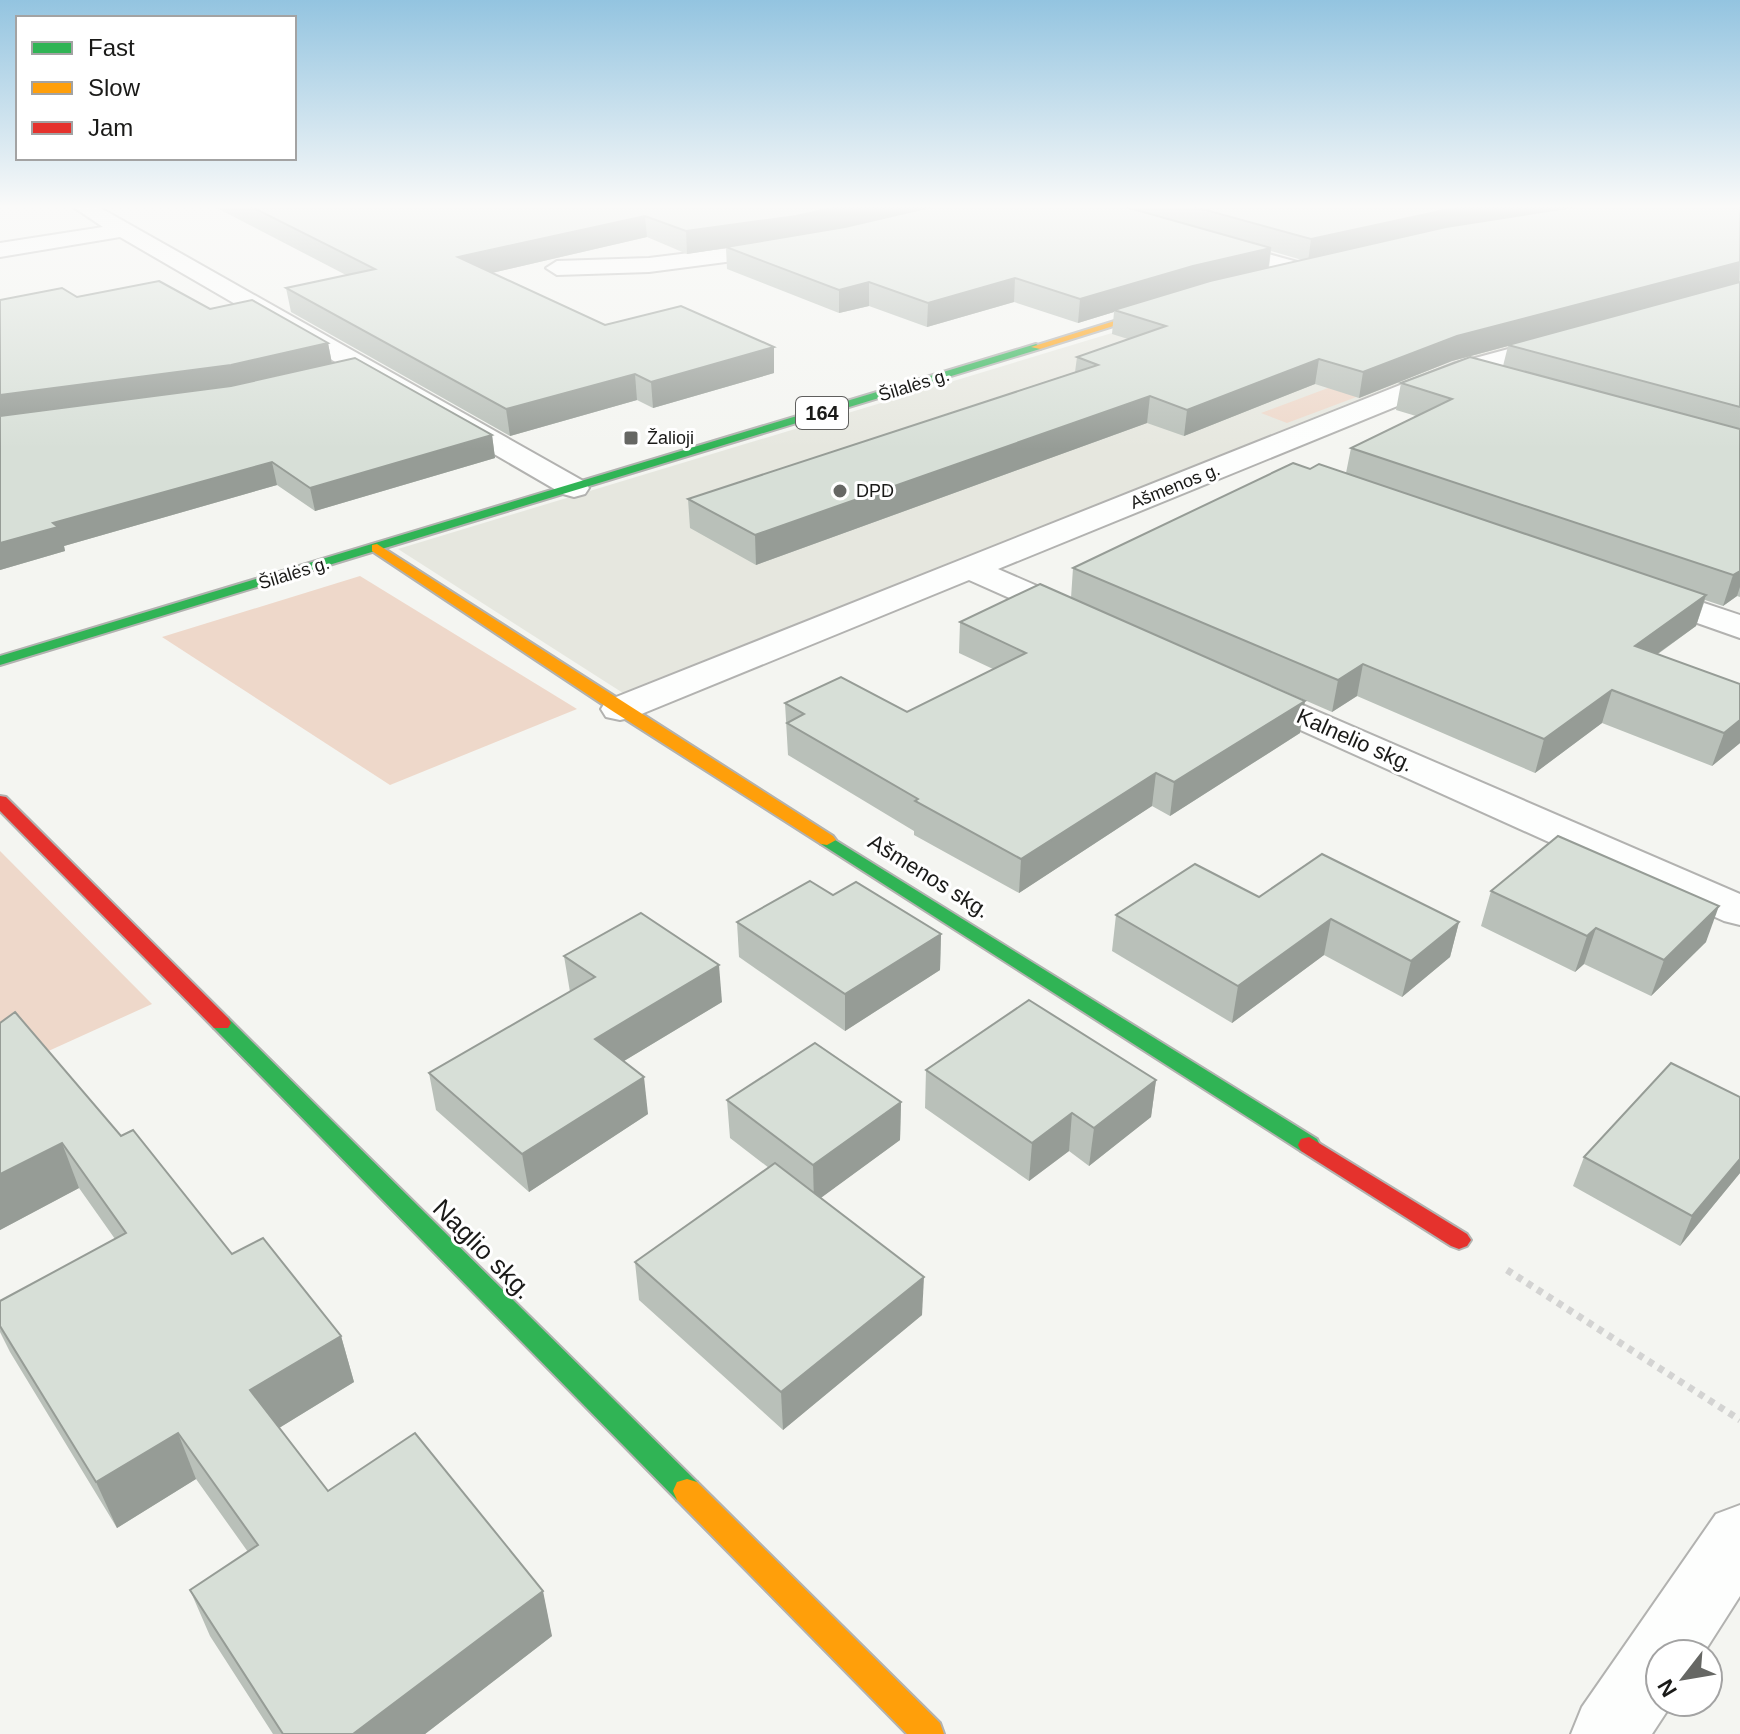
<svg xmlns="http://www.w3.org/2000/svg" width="1740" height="1734" font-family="Helvetica,sans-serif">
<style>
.built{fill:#e6e7df}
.green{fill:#eed8ca}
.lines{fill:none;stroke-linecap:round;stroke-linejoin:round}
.street-casing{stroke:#b2b2b0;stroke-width:4}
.fast-casing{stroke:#b2b2b0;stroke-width:4}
.slow-casing{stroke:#b2b2b0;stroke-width:4}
.jam-casing{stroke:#b2b2b0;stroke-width:4}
.path{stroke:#d3d3d2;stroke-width:7;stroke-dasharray:6 6;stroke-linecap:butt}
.street{fill:#fdfefd;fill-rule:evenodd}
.fast{fill:#30b455;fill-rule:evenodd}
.slow{fill:#ff9f0a;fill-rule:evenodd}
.jam{fill:#e5322d;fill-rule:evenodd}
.wall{fill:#b9c0b9;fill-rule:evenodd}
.shaded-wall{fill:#969c96}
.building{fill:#d7dfd7;stroke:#969c96;stroke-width:2}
.poi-dot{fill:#666764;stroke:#fff;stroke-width:3}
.labels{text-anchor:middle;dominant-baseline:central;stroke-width:6;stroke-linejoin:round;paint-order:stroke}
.far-street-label{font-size:18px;fill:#1a1a18;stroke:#fff}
.far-poi-label{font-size:18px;fill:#1a1a18;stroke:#fff;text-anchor:start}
.shield{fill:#fff;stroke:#5f5f5d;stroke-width:2}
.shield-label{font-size:20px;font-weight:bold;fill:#1a1a18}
.street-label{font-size:22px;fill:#1a1a18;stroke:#fff}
.near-street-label{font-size:26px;fill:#1a1a18;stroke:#fff}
</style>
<rect width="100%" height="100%" fill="#f4f5f1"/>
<path class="built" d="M 1740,288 L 1215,462 L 623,693 L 398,549 L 1231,297 Z"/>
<g class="green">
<path d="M 1416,355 L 1442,365 L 1287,423 L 1261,413 Z"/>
<path d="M 360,576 L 577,709 L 390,785 L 162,637 Z"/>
<path d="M 0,851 L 152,1004 L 0,1073 Z"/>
</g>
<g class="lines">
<defs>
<g id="street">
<path d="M 72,206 L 97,206 L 585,482 L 589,488 L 585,494 L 574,497 L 563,494 L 120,237 L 0,257 L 0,243 L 103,227 Z"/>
<path d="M 1214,239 L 1312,266 L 1315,271 L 1312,276 L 1304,278 L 1206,250 L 1203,245 Z"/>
<path d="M 786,241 L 797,248 L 794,253 L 649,272 L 557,275 L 546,268 L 557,261 L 649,258 Z"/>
<path d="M 1564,334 L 1573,337 L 1577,342 L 1573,347 L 1471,376 L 998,569 L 1090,609 L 1095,616 L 1090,623 L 1078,626 L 1066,623 L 969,580 L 634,717 L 620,720 L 606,717 L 601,709 L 606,701 L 1453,364 Z"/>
<path d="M 1644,583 L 1740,615 L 1740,638 L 1632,600 L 1627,593 L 1632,586 Z"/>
<path d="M 1247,681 L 1740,894 L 1740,925 L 1724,921 L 1234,700 L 1228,692 L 1234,684 Z"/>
<path d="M 1740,1505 L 1740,1596 L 1703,1654 L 1660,1654 L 1660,1702 L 1673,1702 L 1652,1734 L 1571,1734 L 1582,1707 L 1716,1514 Z"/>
</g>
<g id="fast">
<path d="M 1036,344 L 1041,347 L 1040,349 L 0,665 L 0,656 Z"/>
<path d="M 827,835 L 1317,1139 L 1320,1145 L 1317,1151 L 1309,1153 L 1301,1151 L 821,844 L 818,840 Z"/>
<path d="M 221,1016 L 228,1018 L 697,1482 L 701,1491 L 697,1500 L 687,1503 L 677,1500 L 214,1028 L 211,1023 L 214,1018 Z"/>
</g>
<g id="slow">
<path d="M 1166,305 L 1174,307 L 1040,349 L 1031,347 Z"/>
<path d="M 377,544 L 833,836 L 836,840 L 827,845 L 821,844 L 614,712 L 372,551 L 372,545 Z"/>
<path d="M 687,1479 L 697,1482 L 940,1723 L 944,1734 L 907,1734 L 677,1500 L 673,1491 L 677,1482 Z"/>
</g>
<g id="jam">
<path d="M 0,796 L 6,797 L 228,1018 L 231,1023 L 228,1028 L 214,1028 L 0,811 Z"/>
<path d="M 1309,1137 L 1467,1234 L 1471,1240 L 1467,1246 L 1459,1249 L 1451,1246 L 1301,1151 L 1298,1145 L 1301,1139 Z"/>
</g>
</defs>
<use href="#street" class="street-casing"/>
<use href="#fast" class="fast-casing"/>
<use href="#slow" class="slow-casing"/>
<use href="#jam" class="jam-casing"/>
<path class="path" d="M 1507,1270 L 1740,1420"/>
<use href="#street" class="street"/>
<use href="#fast" class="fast"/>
<use href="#slow" class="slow"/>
<use href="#jam" class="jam"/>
</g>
<g class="wall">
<path d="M 213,206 L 1740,206 L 1740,597 L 1737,596 L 1723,606 L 1705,600 L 1696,626 L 1658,654 L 1740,684 L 1740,743 L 1712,766 L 1602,723 L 1535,773 L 1357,696 L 1332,712 L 1071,598 L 1073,568 L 1310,469 L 1346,473 L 1351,448 L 1416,416 L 1396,410 L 1401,383 L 1503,366 L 1508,346 L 1452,361 L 1359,398 L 1315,384 L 1184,436 L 1147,423 L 756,565 L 690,528 L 688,499 L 1075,372 L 1077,357 L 1128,339 L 1112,334 L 1114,312 L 1078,323 L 1014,302 L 927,327 L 869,306 L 839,313 L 727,269 L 726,248 L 687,254 L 647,237 L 492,273 L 605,325 L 774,373 L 653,408 L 637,400 L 510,436 L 291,312 L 286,288 L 346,275 ZM 1271,251 L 1302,260 L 1269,268 Z"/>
<path d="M 77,297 L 210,309 L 328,343 L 332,363 L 492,435 L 495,458 L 315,511 L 277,485 L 64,546 L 65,551 L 0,570 Z"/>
<path d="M 960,622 L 1300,733 L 1170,816 L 1152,806 L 1019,893 L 914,835 L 914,831 L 788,755 L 785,703 L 907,712 L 993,669 L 959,653 Z"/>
<path d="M 1491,891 L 1706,942 L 1651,996 L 1584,964 L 1575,972 L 1481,926 Z"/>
<path d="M 833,895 L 941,934 L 940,970 L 845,1031 L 739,957 L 737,922 Z"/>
<path d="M 1259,897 L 1459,922 L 1450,957 L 1402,997 L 1324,955 L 1232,1023 L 1112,951 L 1116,915 Z"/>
<path d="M 564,956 L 722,1002 L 624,1061 L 648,1114 L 529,1192 L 436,1110 L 429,1073 L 570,992 Z"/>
<path d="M 0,1023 L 121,1136 L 232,1254 L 341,1336 L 354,1382 L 279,1428 L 328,1491 L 552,1636 L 425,1734 L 273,1734 L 210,1636 L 190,1590 L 248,1552 L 196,1479 L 117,1528 L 10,1352 L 0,1332 L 0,1301 L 115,1239 L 79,1188 L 0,1230 Z"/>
<path d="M 926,1070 L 1156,1080 L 1151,1117 L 1089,1166 L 1069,1151 L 1029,1181 L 925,1108 Z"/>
<path d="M 1740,1097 L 1740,1173 L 1680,1246 L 1573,1186 L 1584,1157 Z"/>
<path d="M 727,1100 L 901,1102 L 900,1140 L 820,1198 L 922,1315 L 783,1430 L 639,1300 L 635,1262 L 769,1168 L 730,1138 Z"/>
</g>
<g class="shaded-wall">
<path d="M 841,206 L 941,206 L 797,237 L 726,247 L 726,248 L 687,254 L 686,231 Z"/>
<path d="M 1465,206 L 1593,206 L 1308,262 L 1311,239 L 1445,210 Z"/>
<path d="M 645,216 L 647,237 L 461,280 L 458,257 Z"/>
<path d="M 1271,248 L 1268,271 L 1114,310 L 1114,312 L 1078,323 L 1080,299 L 1193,266 Z"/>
<path d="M 1740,262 L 1739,283 L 1508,345 L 1508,346 L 1452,361 L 1359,398 L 1363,372 L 1457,336 Z"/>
<path d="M 1015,278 L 1014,302 L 927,327 L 928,303 Z"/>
<path d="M 869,282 L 869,306 L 839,313 L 839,290 Z"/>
<path d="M 328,343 L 332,364 L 235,386 L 0,418 L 0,395 Z"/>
<path d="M 774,347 L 774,373 L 653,408 L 651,382 Z"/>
<path d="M 1319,359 L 1315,384 L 1184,436 L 1187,410 Z"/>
<path d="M 635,374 L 637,400 L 510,436 L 506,409 Z"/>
<path d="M 1150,396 L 1147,423 L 756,565 L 755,535 Z"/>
<path d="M 492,435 L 495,458 L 315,511 L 310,488 Z"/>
<path d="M 272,462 L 277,485 L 64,546 L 65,551 L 0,570 L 0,543 L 53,523 Z"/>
<path d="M 1740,571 L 1740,587 L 1737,596 L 1723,606 L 1733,575 Z"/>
<path d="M 1706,595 L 1696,626 L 1625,677 L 1635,646 Z"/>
<path d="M 1363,664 L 1357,696 L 1332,712 L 1338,680 Z"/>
<path d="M 1612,690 L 1602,723 L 1535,773 L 1544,739 Z"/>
<path d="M 1305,701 L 1300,733 L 1170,816 L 1174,782 Z"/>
<path d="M 1740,720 L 1740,743 L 1712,766 L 1724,733 Z"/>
<path d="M 1156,773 L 1152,806 L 1019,893 L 1021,859 Z"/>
<path d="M 1719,906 L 1706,942 L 1651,996 L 1664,960 Z"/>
<path d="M 1331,919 L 1324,955 L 1232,1023 L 1238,986 Z"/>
<path d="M 1459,922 L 1450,957 L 1402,997 L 1411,961 Z"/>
<path d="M 1596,928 L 1584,964 L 1575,972 L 1587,936 Z"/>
<path d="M 941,934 L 940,970 L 845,1031 L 845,994 Z"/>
<path d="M 719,965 L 722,1002 L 599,1076 L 595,1039 Z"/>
<path d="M 644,1077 L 648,1114 L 529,1192 L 522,1154 Z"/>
<path d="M 1156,1080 L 1151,1117 L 1089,1166 L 1094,1128 Z"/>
<path d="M 901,1102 L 900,1140 L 814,1203 L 813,1165 Z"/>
<path d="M 1072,1113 L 1069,1151 L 1029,1181 L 1032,1143 Z"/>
<path d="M 62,1143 L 79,1188 L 0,1230 L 0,1174 Z"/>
<path d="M 1740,1159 L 1740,1173 L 1680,1246 L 1692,1216 Z"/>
<path d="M 924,1277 L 922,1315 L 783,1430 L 781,1392 Z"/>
<path d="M 341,1336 L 354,1382 L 266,1436 L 250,1390 Z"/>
<path d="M 178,1433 L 196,1479 L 117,1528 L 96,1482 Z"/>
<path d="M 543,1591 L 552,1636 L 425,1734 L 353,1734 Z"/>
</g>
<g class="building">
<path d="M 250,206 L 841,206 L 796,216 L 686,231 L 645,216 L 458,257 L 605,325 L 681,306 L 774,347 L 651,382 L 635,374 L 506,409 L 286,288 L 375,269 Z"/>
<path d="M 935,206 L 1122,206 L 1271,248 L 1193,266 L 1080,299 L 1015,278 L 928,303 L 869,282 L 839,290 L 726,247 L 845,227 Z"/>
<path d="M 1191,206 L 1465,206 L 1445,210 L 1311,239 Z"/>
<path d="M 1580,206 L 1740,206 L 1740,262 L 1457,336 L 1363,372 L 1319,359 L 1187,410 L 1150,396 L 755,535 L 688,499 L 1098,365 L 1077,357 L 1166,326 L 1114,310 L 1210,281 L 1446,227 Z"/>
<path d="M 159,281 L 210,309 L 252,300 L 328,343 L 231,365 L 0,395 L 0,300 L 62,288 L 77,297 Z"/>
<path d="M 1740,282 L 1740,407 L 1508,345 Z"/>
<path d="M 1470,357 L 1740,429 L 1740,571 L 1733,575 L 1351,448 L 1452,399 L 1401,383 Z"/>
<path d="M 355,358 L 492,435 L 310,488 L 272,462 L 53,523 L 58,527 L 0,543 L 0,416 L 231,386 Z"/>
<path d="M 1293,463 L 1310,469 L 1319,464 L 1706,595 L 1635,646 L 1740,684 L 1740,720 L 1724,733 L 1612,690 L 1544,739 L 1363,664 L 1338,680 L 1073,568 Z"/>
<path d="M 1040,584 L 1305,701 L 1174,782 L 1156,773 L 1021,859 L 915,801 L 918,799 L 787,723 L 804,714 L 785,703 L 841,677 L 907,712 L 1026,653 L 960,622 Z"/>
<path d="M 1558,836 L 1719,906 L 1664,960 L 1596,928 L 1587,936 L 1491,891 Z"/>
<path d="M 1322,854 L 1459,922 L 1411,961 L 1331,919 L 1238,986 L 1116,915 L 1195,864 L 1259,897 Z"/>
<path d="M 810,881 L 833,895 L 856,882 L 941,934 L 845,994 L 737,922 Z"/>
<path d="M 641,913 L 719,965 L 595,1039 L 644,1077 L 522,1154 L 429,1073 L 595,977 L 564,956 Z"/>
<path d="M 1029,1000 L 1156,1080 L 1094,1128 L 1072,1113 L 1032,1143 L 926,1070 Z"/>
<path d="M 15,1012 L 121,1136 L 133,1130 L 232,1254 L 263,1238 L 341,1336 L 250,1390 L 328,1491 L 415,1433 L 543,1591 L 353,1734 L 283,1734 L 190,1590 L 258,1545 L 178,1433 L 96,1482 L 0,1326 L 0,1301 L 126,1233 L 62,1143 L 0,1174 L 0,1023 Z"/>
<path d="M 815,1043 L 901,1102 L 813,1165 L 727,1100 Z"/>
<path d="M 1671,1063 L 1740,1097 L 1740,1159 L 1692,1216 L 1584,1157 Z"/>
<path d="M 775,1163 L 924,1277 L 781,1392 L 635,1262 Z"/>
</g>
<linearGradient id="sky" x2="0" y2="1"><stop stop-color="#93c4e0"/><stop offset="0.46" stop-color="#fafaf9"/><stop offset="1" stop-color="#fafaf9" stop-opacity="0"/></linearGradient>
<rect width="1740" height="449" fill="url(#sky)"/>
<g class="poi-dot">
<rect x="623" y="430" width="16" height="16" rx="4"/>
<circle cx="840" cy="491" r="8"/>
</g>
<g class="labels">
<g class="far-street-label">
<text transform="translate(914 385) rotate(-17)">Šilalės g.</text>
<text transform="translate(1175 486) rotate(-22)">Ašmenos g.</text>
<text transform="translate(294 573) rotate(-17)">Šilalės g.</text>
</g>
<g class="far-poi-label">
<text x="647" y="438">Žalioji</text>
<text x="856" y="491">DPD</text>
</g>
<rect class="shield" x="796" y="397" width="52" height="32" rx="6"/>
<g class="shield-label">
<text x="822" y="413">164</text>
</g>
<g class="street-label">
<text transform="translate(1355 740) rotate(24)">Kalnelio skg.</text>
<text transform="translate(929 876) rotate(32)">Ašmenos skg.</text>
</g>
<g class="near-street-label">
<text transform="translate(483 1249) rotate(45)">Naglio skg.</text>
</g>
</g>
<rect x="16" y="16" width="280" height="144" fill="#ffffff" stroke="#a3a3a3" stroke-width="2"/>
<rect x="32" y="42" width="40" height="12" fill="#30b455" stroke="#a3a3a3" stroke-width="2"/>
<text x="88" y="56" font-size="24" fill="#1a1a18">Fast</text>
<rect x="32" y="82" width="40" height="12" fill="#ff9f0a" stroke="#a3a3a3" stroke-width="2"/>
<text x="88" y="96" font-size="24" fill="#1a1a18">Slow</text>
<rect x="32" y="122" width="40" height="12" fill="#e5322d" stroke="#a3a3a3" stroke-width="2"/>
<text x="88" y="136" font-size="24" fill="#1a1a18">Jam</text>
<g transform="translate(1684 1678) rotate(239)"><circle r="38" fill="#ffffff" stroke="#a3a3a3" stroke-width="2"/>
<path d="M0-6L14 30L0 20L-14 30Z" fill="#666764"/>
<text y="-12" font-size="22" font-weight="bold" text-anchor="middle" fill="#1a1a18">N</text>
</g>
</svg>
